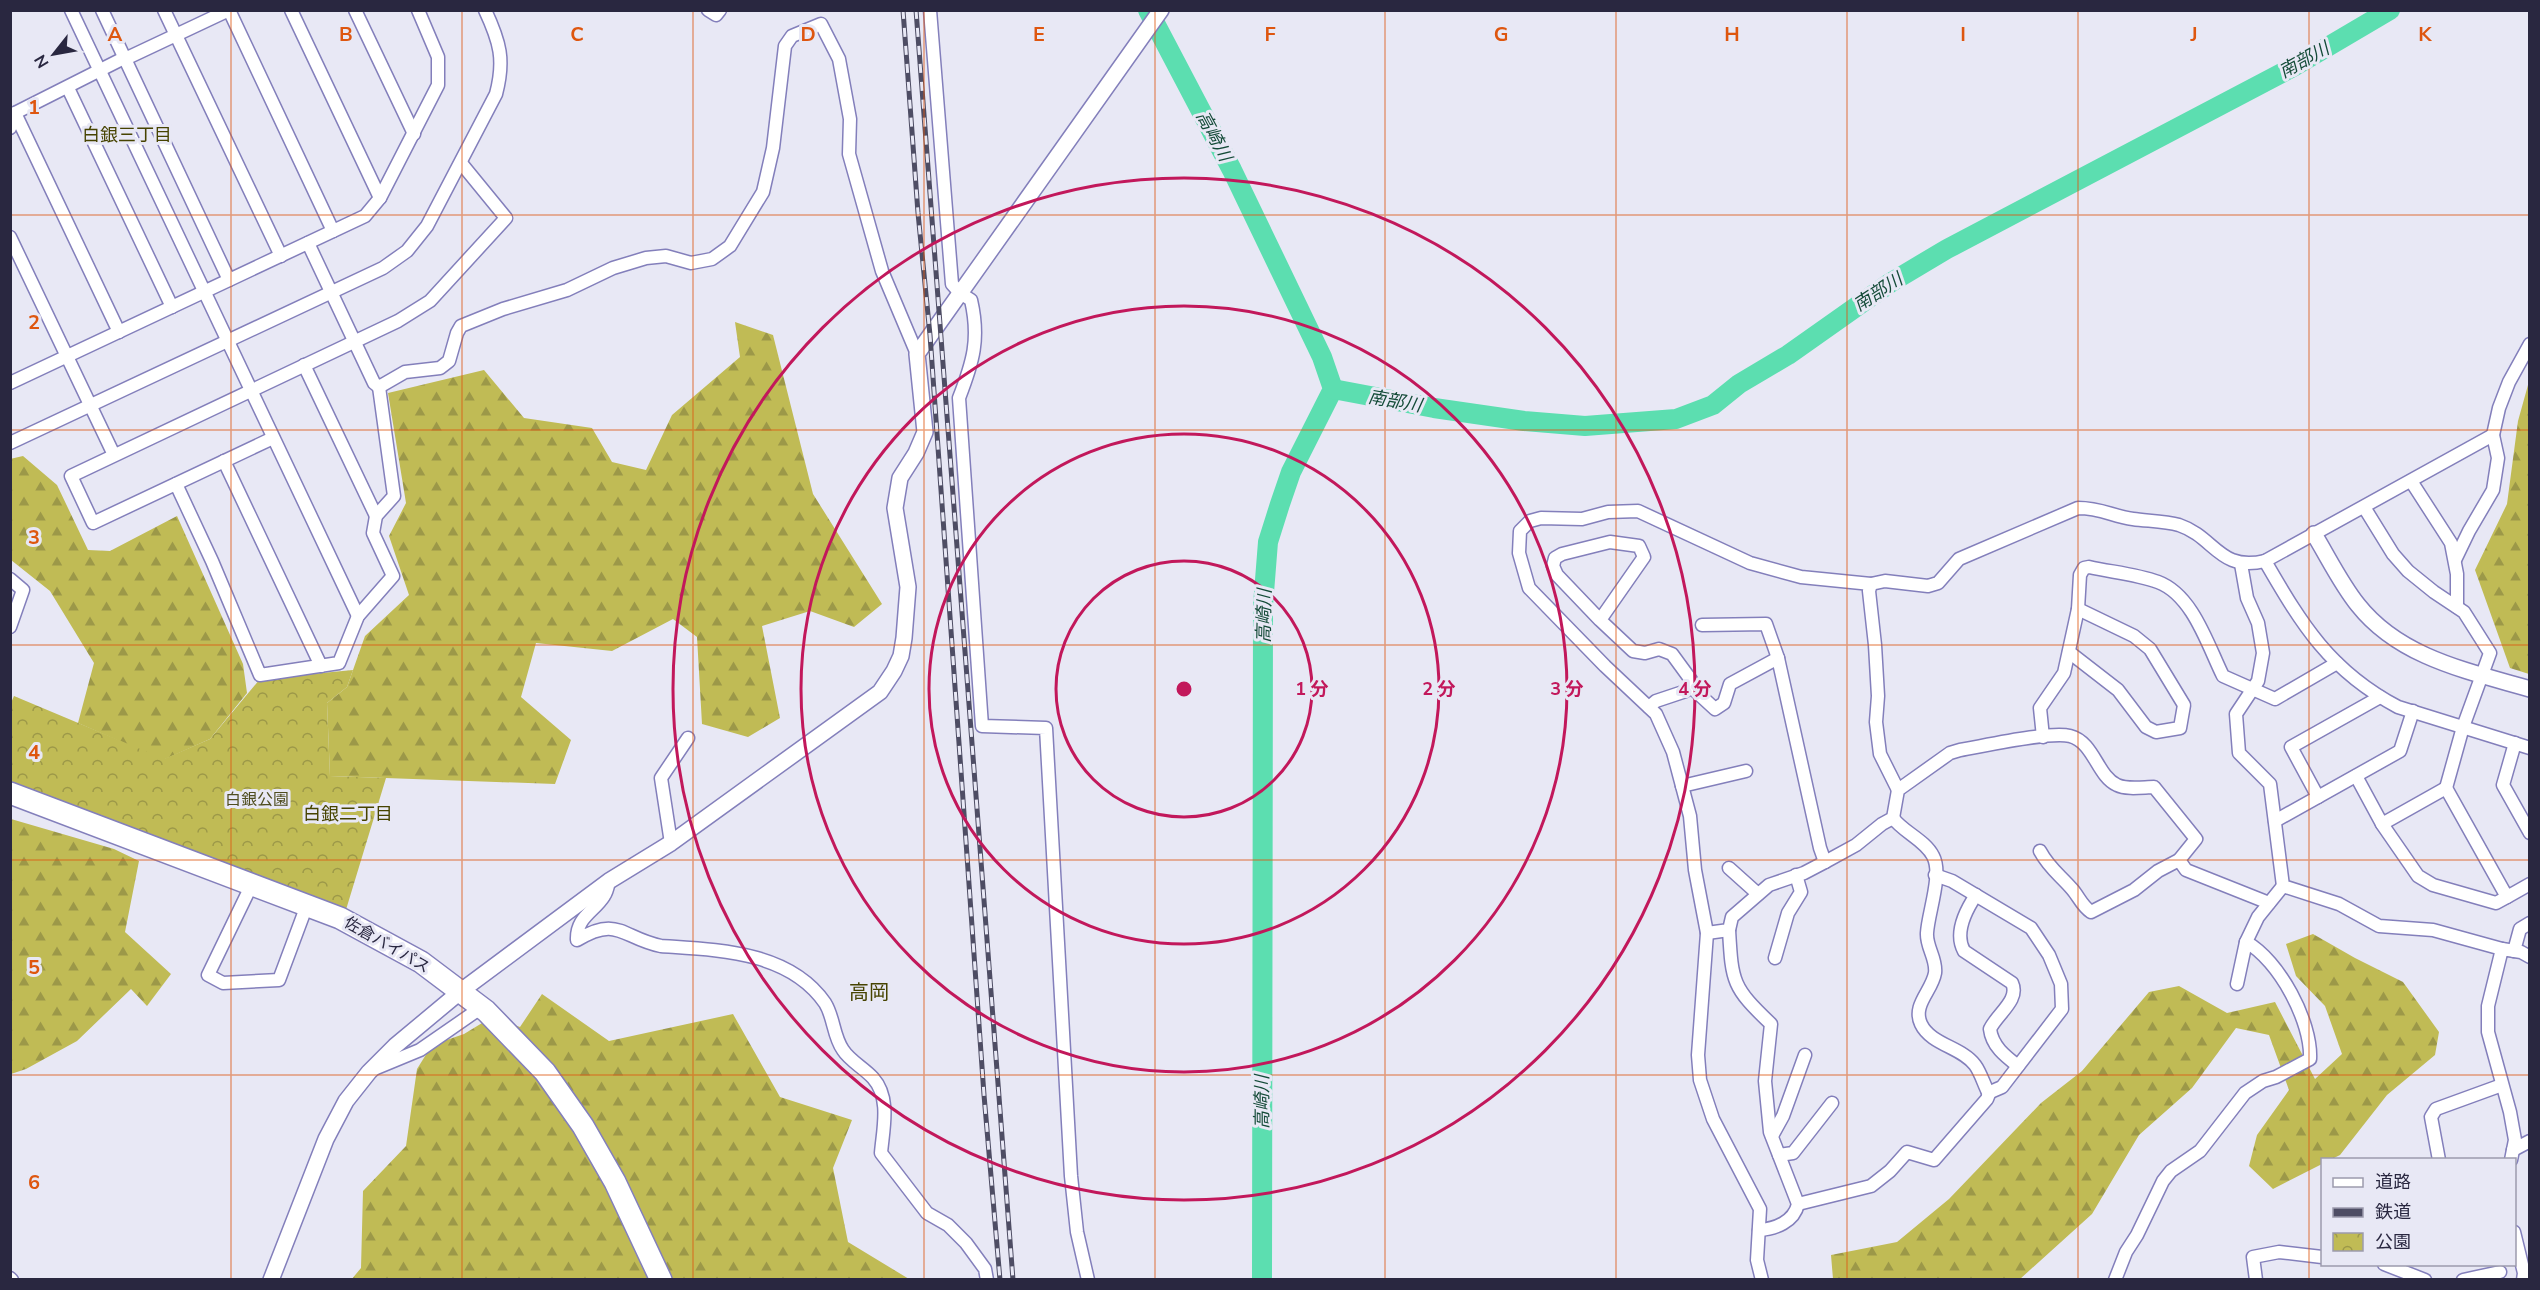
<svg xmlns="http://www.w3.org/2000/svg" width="2540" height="1290" font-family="'Nunito Sans','Noto Sans JP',sans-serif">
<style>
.forest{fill:url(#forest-firs)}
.park{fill:url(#park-crowns)}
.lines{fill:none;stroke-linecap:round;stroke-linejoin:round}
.river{stroke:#5cdeb0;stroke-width:20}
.minor-casing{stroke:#837fbb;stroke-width:15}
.tertiary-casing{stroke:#837fbb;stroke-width:18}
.trunk-casing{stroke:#837fbb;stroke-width:24}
.minor{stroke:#fff;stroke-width:12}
.tertiary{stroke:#fff;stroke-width:15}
.trunk{stroke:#fff;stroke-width:21}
.rail-casing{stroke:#4e4d64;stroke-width:5}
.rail{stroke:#e8e8f5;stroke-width:3;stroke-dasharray:9;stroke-linecap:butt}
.grid{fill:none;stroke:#de560f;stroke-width:1.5;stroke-opacity:0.55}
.ring{fill:none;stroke:#c2185b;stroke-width:3}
.labels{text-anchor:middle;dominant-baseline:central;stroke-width:6;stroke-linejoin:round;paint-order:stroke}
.park-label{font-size:16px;fill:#4f4d1f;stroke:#e8e8f5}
.street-label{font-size:16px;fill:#292740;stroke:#e8e8f5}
.water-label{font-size:18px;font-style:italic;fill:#144b38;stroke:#e8e8f5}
.neighbourhood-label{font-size:18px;fill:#464300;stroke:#e8e8f5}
.quarter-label{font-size:20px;fill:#464300;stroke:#e8e8f5}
.grid-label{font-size:20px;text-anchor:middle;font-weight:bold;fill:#de560f;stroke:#e8e8f5;stroke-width:6;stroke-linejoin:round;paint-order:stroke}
.centre{fill:#c2185b;stroke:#e8e8f5;stroke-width:3}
.ring-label{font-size:18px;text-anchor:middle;font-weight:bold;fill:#c2185b;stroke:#e8e8f5;stroke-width:6;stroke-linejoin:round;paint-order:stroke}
</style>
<defs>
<pattern id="forest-firs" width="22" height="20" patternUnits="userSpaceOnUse" patternTransform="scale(1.5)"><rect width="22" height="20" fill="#c0bb55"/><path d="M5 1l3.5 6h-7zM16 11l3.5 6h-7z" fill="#9c9848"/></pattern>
<pattern id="park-crowns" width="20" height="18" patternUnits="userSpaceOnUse" patternTransform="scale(1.5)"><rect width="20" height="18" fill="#c0bb55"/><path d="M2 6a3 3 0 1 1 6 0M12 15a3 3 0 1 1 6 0" fill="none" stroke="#9c9848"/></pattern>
</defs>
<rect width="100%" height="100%" fill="#e8e8f5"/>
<g class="forest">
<path d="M 735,322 L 773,335 L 813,494 L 882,604 L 854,627 L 810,611 L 762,626 L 780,718 L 748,737 L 702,724 L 697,637 L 673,619 L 612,651 L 536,643 L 521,697 L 571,740 L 555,784 L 330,776 L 327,703 L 347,687 L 365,636 L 409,595 L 389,536 L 406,503 L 388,393 L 484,370 L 524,418 L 592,428 L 612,462 L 646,470 L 672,415 L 740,357 Z"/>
<path d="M 2528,385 L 2529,385 L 2529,674 L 2510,668 L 2475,570 L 2507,504 L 2518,421 Z"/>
<path d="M 23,456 L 57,485 L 88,550 L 110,551 L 177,516 L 243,664 L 247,693 L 210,739 L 163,760 L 78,723 L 94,663 L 50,591 L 11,560 L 10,459 Z"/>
<path d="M 11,819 L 114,849 L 139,861 L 125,932 L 171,974 L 147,1006 L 131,989 L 77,1041 L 26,1069 L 11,1074 Z"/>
<path d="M 2313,934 L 2355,958 L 2403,982 L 2439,1032 L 2435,1055 L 2387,1095 L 2340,1155 L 2332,1159 L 2322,1160 L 2322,1164 L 2273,1189 L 2249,1166 L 2257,1135 L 2289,1090 L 2269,1035 L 2236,1028 L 2192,1088 L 2139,1135 L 2092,1214 L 2020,1279 L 1833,1279 L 1831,1255 L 1897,1242 L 1949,1199 L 2041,1103 L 2082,1071 L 2149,992 L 2179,986 L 2227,1013 L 2275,1002 L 2315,1079 L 2342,1054 L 2325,1006 L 2296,976 L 2286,944 Z"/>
<path d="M 542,994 L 609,1041 L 733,1014 L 780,1097 L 852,1120 L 833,1168 L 848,1242 L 909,1279 L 351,1280 L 361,1268 L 363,1191 L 406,1146 L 417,1069 L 432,1045 L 464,1034 L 492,1017 L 520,1027 Z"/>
</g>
<path class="park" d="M 353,670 L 347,687 L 327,703 L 330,776 L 386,778 L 345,913 L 11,789 L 10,705 L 14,696 L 164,759 L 210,739 L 260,679 Z"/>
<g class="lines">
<g class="river">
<path d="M 1148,10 L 1232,170 L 1322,357 L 1333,389 L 1291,472 L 1280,504 L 1268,542 L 1263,605 L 1262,1280"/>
<path d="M 1333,389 L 1434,408 L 1524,421 L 1585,426 L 1676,419 L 1713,405 L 1739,384 L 1788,355 L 1890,283 L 1947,249 L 2295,66 L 2390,10"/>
</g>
<defs>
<g id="minor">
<path d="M 71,10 L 358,616"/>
<path d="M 102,10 L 229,280"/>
<path d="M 164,10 L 281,256"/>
<path d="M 229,10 L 333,231"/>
<path d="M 291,10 L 380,198"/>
<path d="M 355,10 L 414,134"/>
<path d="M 708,10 L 716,15 L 720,10"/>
<path d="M 930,10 L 952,284 L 960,293 L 971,300 C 980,339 973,362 959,398 L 982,726 L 1046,728 L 1071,1176 L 1077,1232 L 1088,1280"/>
<path d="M 125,59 L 229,10"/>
<path d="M 68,88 L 172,307"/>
<path d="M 15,113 L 119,332"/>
<path d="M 10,128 L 15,113 L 124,58"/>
<path d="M 10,237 L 114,455"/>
<path d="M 308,243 L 374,383 L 379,387 L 405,372 L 440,368 L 449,361 L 457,333 L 461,326 L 503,309 L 567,290 L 613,268 L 646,258 L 666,256 L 691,263 L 712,259 L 730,246 L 763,192 L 773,148 L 785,46 L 792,36 L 821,24 L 839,59 L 850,119 L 849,154 L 882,271 L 917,354"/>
<path d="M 304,365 L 376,516"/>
<path d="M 10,383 L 365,216 L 380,198 L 438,85 L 438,57 L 418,10"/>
<path d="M 273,438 L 93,523 L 71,476 L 398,321 L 430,301 L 506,218 L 461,163"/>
<path d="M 10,443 L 383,268 L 407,251 L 427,226 L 496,94 C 505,60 500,42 485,10"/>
<path d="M 224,461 L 321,666"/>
<path d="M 2411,481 L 2451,543 L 2457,574 L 2457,607"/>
<path d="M 176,484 L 212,561 L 260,675 L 339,663 L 358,616 L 393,576 L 373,533 L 376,516 L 394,496 L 379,387"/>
<path d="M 2364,507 L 2393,554 L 2408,571 L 2434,592 L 2464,612 L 2490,653 L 2463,727 L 2446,788"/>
<path d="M 2455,560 L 2469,531 L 2493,490 L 2498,458 L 2493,435 L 2499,408 L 2509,382 L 2530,344"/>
<path d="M 2265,561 C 2302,625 2330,671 2398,707 L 2530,748"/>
<path d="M 2241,564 L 2247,598 L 2258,623 L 2263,653 L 2258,681 L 2236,714 L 2239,753 L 2270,784 L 2283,886 L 2339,904 L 2379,926 L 2433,930 L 2502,949"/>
<path d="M 10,579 L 23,590 L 10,627"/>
<path d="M 1600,620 L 1644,557 L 1639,546 L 1610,542 L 1562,554 L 1555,558 L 1553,566 L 1557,575 L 1600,620 L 1633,651 L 1645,653 L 1659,649 L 1672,654 L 1691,680 L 1686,691 L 1656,701 L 1649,707"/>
<path d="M 1702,625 L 1766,624 L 1778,658"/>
<path d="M 2069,652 L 2118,690 L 2146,727 L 2156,732 L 2180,728 L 2184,705 L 2150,649 L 2134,636 L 2078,609"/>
<path d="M 1689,685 L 1715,709 L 1724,703 L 1730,684 L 1778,658 L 1820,848 L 1825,862"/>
<path d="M 2043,737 L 2040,708 L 2064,673 L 2078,609 L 2080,575 L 2084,568 L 2089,567 C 2111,572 2136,574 2158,582 C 2193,595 2208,646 2223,676 L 2275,699 L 2337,663"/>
<path d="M 2515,743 L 2503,785 L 2530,833"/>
<path d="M 2356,776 L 2382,824 L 2446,788 L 2507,897 L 2530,884"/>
<path d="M 1682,786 L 1746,771"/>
<path d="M 1898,790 L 1880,754 L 1876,722 L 1878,696 L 1875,645 L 1869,591 L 1871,584 L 1885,581 L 1928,586 L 1938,583 L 1959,559 L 2078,508 C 2101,508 2112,516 2133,519 C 2147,521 2165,521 2179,525 C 2215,537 2219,572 2265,561 L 2493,435"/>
<path d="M 2318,797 L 2291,747 L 2380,697"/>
<path d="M 2275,821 L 2400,751 L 2413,711"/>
<path d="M 2382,824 L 2418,876 L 2433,885 L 2496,903 L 2507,897"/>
<path d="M 671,843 L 661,778 L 688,738"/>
<path d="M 2179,860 L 2186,870 L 2269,903"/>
<path d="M 1729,868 L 1758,894"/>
<path d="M 1935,875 L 1952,881 L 2031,928 L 2049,955 L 2061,984 L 2062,1009 L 2002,1087 L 1988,1093"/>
<path d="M 609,881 C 608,886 607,892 604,896 C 594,912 576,917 577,940 C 618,915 622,938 661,946 C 718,950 789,951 825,1003 C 834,1017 833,1036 843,1050 C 850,1061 864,1068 873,1078 C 891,1098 883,1129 881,1153 L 927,1213 L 948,1225 L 966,1243 L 985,1269 L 987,1280"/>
<path d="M 252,884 L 208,975 L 223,983 L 279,980 L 307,905"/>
<path d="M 1976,895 C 1966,910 1954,933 1964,951 L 2012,983 C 2020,1000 1997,1014 1990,1029 C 1992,1046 2005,1056 2018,1066"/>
<path d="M 1729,930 C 1732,982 1732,987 1771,1024 L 1765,1081 L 1770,1132 L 1798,1204 C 1794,1222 1775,1229 1759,1230"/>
<path d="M 1707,933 L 1729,930 L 1732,917 L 1769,885 L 1804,873 L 1825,862 L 1856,845 L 1882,824 L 1893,818 L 1898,790 L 1950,753 L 1960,750 C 1984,746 2050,731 2070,736 C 2094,742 2097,776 2117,785 C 2127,790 2144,787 2154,787 L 2196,839 L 2179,860 L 2158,871 L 2134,890 L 2091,912 C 2082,906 2079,897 2072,889 C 2060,875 2049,868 2040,851"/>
<path d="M 2514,951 L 2520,929 L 2530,923"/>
<path d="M 1775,958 L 1788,913 L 1801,892 L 1796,875"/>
<path d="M 2237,984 L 2246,942 L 2258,917 L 2283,886"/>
<path d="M 374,1069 L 420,1050 L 482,1007"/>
<path d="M 1772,1136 L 1783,1116 L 1805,1055"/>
<path d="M 2513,1150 L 2530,1141"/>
<path d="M 1779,1155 L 1793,1153 L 1832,1103"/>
<path d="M 2439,1160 L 2431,1117 L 2436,1109 L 2502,1085"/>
<path d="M 2511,1160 L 2515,1140 L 2510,1112 L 2488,1032 L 2488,1006 L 2502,949 L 2521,952 L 2530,957"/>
<path d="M 1798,1204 L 1871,1186 L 1890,1171 L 1907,1152 L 1934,1160 L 1987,1099 L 1989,1094 C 1984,1085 1981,1073 1975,1065 C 1962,1047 1931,1045 1921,1024 C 1912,1005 1932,991 1935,973 C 1937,959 1926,947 1927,933 C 1928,913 1943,874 1933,856 C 1925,840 1903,832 1893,818"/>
<path d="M 2514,1232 L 2524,1273 L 2523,1280"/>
<path d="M 2384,1264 L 2425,1280"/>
<path d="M 10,1278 L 12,1280"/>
<path d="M 1762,1280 L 1757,1260 L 1760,1209 L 1713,1119 L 1700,1080 L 1698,1055 L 1707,933 L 1695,870 L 1690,816 L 1673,752 L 1656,714 L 1605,666 L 1529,588 L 1519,553 L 1520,531 L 1530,521 L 1541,518 L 1582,519 L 1608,512 L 1638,511 L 1750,563 L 1801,577 L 1871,584"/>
<path d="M 2115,1280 L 2126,1252 L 2137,1235 L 2163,1181 L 2171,1171 L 2200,1151 L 2245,1093 L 2263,1081 L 2276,1077 L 2310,1059 C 2312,1022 2279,960 2246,942"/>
<path d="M 2256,1280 L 2253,1257 L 2279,1252 L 2322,1257"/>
<path d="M 2463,1280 L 2500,1272"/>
</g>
<g id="tertiary">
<path d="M 2314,534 C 2328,557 2341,584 2358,605 C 2400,658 2468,671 2530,689"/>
<path d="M 271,1280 L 326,1139 L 346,1101 L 369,1072 L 395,1046 L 461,991 L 609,881 L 671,843 L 880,692 L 894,671 L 901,656 L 904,638 L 908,587 L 895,508 L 900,478 L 916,453 L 925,432 L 917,354 L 1161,10"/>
</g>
<path id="trunk" d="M 10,793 L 340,918 L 421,962 L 486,1011 L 545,1072 L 583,1126 L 615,1182 L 661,1280"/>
</defs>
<use href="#minor" class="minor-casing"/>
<use href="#tertiary" class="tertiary-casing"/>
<use href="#trunk" class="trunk-casing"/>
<use href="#minor" class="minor"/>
<use href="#tertiary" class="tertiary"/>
<use href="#trunk" class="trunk"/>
<defs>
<g id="rail">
<path d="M 903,10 L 918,213 L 930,335 L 984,1095 L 1000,1280"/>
<path d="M 916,10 L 1013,1280"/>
</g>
</defs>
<use href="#rail" class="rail-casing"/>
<use href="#rail" class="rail"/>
</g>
<path class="grid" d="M 231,10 L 231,1280M 462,10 L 462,1280M 693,10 L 693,1280M 924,10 L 924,1280M 1155,10 L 1155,1280M 1385,10 L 1385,1280M 1616,10 L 1616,1280M 1847,10 L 1847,1280M 2078,10 L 2078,1280M 2309,10 L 2309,1280M 10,215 L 2530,215M 10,430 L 2530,430M 10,645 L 2530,645M 10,860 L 2530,860M 10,1075 L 2530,1075"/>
<g class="ring">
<circle cx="1184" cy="689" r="128"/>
<circle cx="1184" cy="689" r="255"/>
<circle cx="1184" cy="689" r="383"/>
<circle cx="1184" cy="689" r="511"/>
</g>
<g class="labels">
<g class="park-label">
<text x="257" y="800">白銀公園</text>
</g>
<g class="street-label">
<text transform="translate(387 945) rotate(30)">佐倉バイパス</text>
</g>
<g class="water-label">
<text transform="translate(2304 60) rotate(-29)">南部川</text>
<text transform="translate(1214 136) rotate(62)">高崎川</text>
<text transform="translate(1878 292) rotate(-33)">南部川</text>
<text transform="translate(1395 401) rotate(10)">南部川</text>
<text transform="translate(1264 616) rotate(-89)">高崎川</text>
<text transform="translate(1262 1102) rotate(-90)">高崎川</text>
</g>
<g class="neighbourhood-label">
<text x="127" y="135">白銀三丁目</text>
<text x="348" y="814">白銀二丁目</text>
</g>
<g class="quarter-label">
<text x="869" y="992">高岡</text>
</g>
</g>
<g class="grid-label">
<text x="115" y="41">A</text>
<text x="346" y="41">B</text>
<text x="577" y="41">C</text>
<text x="808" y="41">D</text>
<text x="1039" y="41">E</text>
<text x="1270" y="41">F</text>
<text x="1501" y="41">G</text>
<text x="1732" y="41">H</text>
<text x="1963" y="41">I</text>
<text x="2194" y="41">J</text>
<text x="2425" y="41">K</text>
<text x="34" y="114">1</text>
<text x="34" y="329">2</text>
<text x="34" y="544">3</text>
<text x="34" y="759">4</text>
<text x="34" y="974">5</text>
<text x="34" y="1189">6</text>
</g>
<circle cx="1184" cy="689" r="9" class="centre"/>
<g class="ring-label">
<text x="1312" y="695">1 分</text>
<text x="1439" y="695">2 分</text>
<text x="1567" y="695">3 分</text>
<text x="1695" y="695">4 分</text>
</g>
<rect width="2540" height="1290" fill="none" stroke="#292740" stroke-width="24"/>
<rect x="2321" y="1158" width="195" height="108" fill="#e8e8f5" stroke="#9c9bad" stroke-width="1.5"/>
<rect x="2333" y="1178" width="30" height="9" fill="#ffffff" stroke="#9c9bad" stroke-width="1.5"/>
<text x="2375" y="1188" font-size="18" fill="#292740">道路</text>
<rect x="2333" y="1208" width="30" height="9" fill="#4e4d64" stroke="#9c9bad" stroke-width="1.5"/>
<text x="2375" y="1218" font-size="18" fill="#292740">鉄道</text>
<rect x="2333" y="1233" width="30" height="18" fill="url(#park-crowns)" stroke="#9c9bad" stroke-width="1.5"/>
<text x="2375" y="1248" font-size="18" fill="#292740">公園</text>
<g transform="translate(54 54) rotate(239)" stroke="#e8e8f5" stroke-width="4.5" paint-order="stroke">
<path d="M0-4.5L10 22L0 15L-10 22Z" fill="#292740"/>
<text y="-9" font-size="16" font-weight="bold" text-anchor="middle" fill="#292740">N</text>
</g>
</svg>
